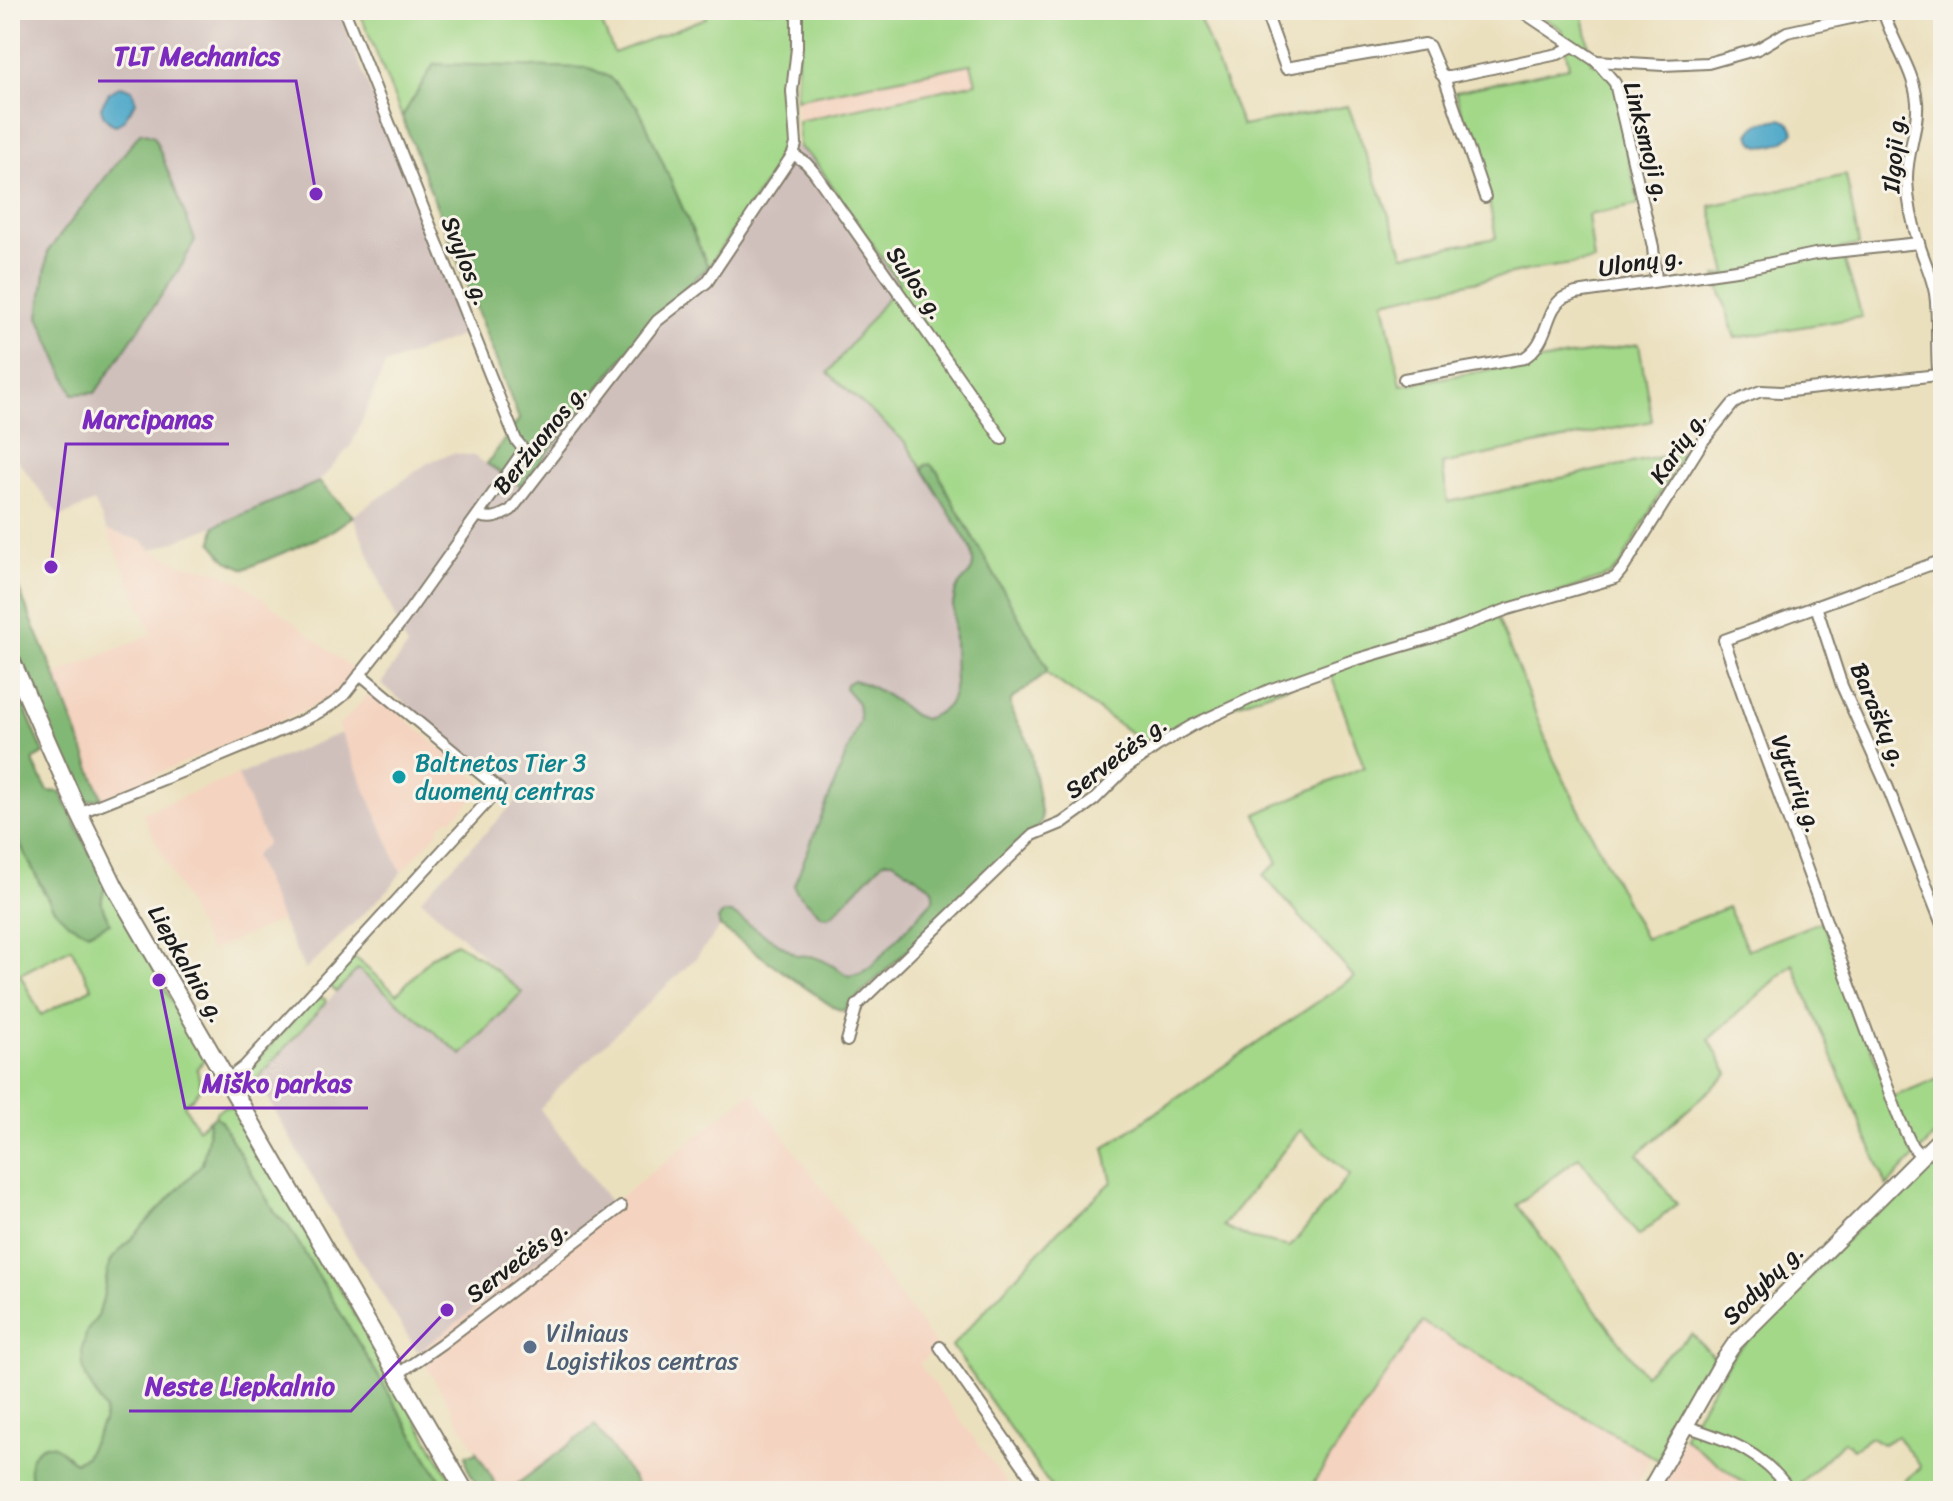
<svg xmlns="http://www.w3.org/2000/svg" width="1953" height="1501" font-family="Sriracha,sans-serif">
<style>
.built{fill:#f4d3c0}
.industrial{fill:#d0c0bc}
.green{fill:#a3d889;stroke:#607a52;stroke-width:2;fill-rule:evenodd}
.forest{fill:#82b875;stroke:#4f6a48;stroke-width:2}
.water{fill:#49a6c8;stroke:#326172;stroke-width:2}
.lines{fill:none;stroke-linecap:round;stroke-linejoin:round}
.minor-casing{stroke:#847e6d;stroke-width:14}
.secondary-casing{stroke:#847e6d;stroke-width:18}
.trunk-casing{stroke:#847e6d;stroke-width:20}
.minor{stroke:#fff;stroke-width:10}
.secondary{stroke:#fff;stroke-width:14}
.trunk{stroke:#fff;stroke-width:16}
.culture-dot{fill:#0f9aa8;stroke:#f7f3e8;stroke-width:3}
.service-dot{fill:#5c6f8a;stroke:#f7f3e8;stroke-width:3}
.labels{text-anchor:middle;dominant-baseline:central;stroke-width:6;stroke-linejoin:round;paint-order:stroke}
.street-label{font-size:24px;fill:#1c1c1c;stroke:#f7f3e8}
.culture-label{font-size:24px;fill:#0d838f;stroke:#f7f3e8;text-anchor:start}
.service-label{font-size:24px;fill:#4e5e75;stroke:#f7f3e8;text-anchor:start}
.leader{fill:none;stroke:#7b2cbf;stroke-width:3}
.callout-dot{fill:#7b2cbf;stroke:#f7f3e8;stroke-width:3}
.callout-label{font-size:26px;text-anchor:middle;font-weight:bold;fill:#7b2cbf;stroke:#f7f3e8;stroke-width:6;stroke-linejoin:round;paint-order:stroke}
</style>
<rect width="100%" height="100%" fill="#f7f3e8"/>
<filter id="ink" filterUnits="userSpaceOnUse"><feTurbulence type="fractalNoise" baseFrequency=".0125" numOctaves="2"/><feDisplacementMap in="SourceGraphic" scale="16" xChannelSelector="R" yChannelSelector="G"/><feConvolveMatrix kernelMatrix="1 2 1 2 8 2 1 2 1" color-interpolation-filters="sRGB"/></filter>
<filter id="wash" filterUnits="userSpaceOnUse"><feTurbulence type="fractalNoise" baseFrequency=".006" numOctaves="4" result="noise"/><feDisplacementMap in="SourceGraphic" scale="32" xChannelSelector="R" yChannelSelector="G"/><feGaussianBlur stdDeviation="1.8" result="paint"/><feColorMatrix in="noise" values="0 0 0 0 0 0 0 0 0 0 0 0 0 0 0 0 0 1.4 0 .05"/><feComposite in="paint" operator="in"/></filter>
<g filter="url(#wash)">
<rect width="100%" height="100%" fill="#ebe0be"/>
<g class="built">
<path d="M 971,64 L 976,82 L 798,121 L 796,99 Z"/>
<path d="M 107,530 L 142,541 L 152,550 L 180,564 L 216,571 L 244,584 L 354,670 L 330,699 L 102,798 L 55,675 L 152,634 Z"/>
<path d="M 372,691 L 486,786 L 451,820 L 448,818 L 438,828 L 440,830 L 401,872 L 338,726 Z"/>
<path d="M 238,775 L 267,843 L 254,856 L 281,920 L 210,951 L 142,813 Z"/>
<path d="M 752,1092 L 937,1347 L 919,1364 L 1013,1491 L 642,1491 L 595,1425 L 508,1491 L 500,1491 L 418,1352 L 612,1204 Z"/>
<path d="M 1422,1322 L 1651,1455 L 1634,1491 L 1308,1491 Z"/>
<path d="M 1683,1437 L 1754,1491 L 1656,1491 Z"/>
</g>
<g class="industrial">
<path d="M 10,10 L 338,10 L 468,333 L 385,365 L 352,444 L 319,482 L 215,526 L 152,550 L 142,541 L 107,530 L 94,502 L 60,517 L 10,450 Z"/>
<path d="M 791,145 L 799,147 L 815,161 L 899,283 L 828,373 L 905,442 L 972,549 L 974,559 L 973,568 L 969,575 L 955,591 L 953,604 L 955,683 L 954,696 L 947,709 L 924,719 L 911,715 L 902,706 L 852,697 L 858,703 L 860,720 L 797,875 L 833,914 L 886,861 L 893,861 L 931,887 L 934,891 L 933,900 L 872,966 L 860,973 L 849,976 L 819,957 L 808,954 L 798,956 L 731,913 L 724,913 L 718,919 L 720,927 L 697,957 L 557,1089 L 540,1109 L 612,1204 L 418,1352 L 349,1242 L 257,1079 L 357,969 L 462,1055 L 522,992 L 421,899 L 520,797 L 381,684 L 407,647 L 353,516 L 429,462 L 453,453 L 474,456 L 520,485 L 662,309 L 708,267 Z"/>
<path d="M 341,733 L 401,872 L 390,888 L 305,970 L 281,920 L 254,856 L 267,843 L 238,775 Z"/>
</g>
<g class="green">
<path d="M 359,10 L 596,10 L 614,53 L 706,18 L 703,10 L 793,10 L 791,145 L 708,267 L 646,124 L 637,106 L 434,64 L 402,117 Z"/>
<path d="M 800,10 L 1196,10 L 1242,126 L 1348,106 L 1404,255 L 1496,238 L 1487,191 L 1455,92 L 1569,67 L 1562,30 L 1533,10 L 1582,10 L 1592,63 L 1614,66 L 1626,146 L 1639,205 L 1588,215 L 1594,261 L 1530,270 L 1384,301 L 1401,385 L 1639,344 L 1652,421 L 1442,464 L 1448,502 L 1683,452 L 1621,564 L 1610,575 L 1213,712 L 1148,745 L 1046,673 L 1047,667 L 946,490 L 938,472 L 925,465 L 923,470 L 905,442 L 828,373 L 899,283 L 815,161 L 799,147 L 798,121 L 976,83 L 971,64 L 796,99 Z"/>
<path d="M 1846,175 L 1859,245 L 1841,248 L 1862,317 L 1735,338 L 1716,276 L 1727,274 L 1710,206 Z"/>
<path d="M 1497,616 L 1554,760 L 1645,939 L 1728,907 L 1748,950 L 1822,921 L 1890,1098 L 1943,1076 L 1943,1127 L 1887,1186 L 1793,964 L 1709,1039 L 1728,1074 L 1638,1154 L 1677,1204 L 1639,1236 L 1579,1157 L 1517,1205 L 1644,1374 L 1692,1334 L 1716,1360 L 1667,1449 L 1658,1460 L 1422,1322 L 1308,1491 L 1054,1491 L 952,1346 L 1054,1235 L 1112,1182 L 1104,1148 L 1354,977 L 1263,875 L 1278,863 L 1256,814 L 1364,767 L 1330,672 ZM 1300,1130 L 1350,1175 L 1290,1247 L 1249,1238 L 1223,1226 Z"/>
<path d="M 10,822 L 41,887 L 53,908 L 110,922 C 102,907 98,902 106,886 L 205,1059 L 197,1069 L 201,1088 L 193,1098 L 184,1105 L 198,1129 L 209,1120 L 208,1138 L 202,1164 L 112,1259 L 108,1269 L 103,1299 L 98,1316 L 87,1331 L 86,1377 L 105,1411 L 103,1422 L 85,1457 L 75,1462 L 67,1458 L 59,1449 L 40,1447 L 30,1461 L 31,1491 L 10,1491 ZM 71,948 L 92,988 L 41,1015 L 20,974 Z"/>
<path d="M 456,943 L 481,958 L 522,992 L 462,1055 L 358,969 L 336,992 L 332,988 L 330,983 L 334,975 L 353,956 L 397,994 L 432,956 Z"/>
<path d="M 319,997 L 325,999 L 326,1002 L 257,1079 L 242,1091 L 240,1083 L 244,1075 L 310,1001 Z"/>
<path d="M 224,1107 L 234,1108 L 458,1491 L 447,1491 L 301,1247 L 288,1226 L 277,1216 L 220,1120 L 215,1116 L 217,1111 Z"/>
<path d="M 1943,1141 L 1943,1491 L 1892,1491 L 1921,1467 L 1897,1436 L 1883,1444 L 1871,1437 L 1853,1449 L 1844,1441 L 1797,1486 L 1799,1491 L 1754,1491 L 1683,1437 L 1732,1356 Z"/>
</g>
<g class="forest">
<path d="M 434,64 L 590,68 L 609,77 L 637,106 L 646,124 L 708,267 L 662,309 L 521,486 L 487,464 L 519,419 L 402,117 Z"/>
<path d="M 141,132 L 154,136 L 195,240 L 182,265 L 95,393 L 73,394 L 39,317 L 48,251 Z"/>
<path d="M 930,464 L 938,472 L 946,490 L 1047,667 L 1046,673 L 1011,700 C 1009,718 1025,730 1030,746 L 1042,818 L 1040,825 L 843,1011 L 833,1007 L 720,927 L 718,919 L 724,913 L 731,913 L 798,956 C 818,953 832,966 849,976 L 860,973 L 872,966 L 933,900 L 934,892 L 931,887 L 893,861 L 886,861 L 881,864 L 833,914 L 828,916 L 821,915 L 796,891 L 794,885 L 860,720 L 858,703 L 845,688 L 846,684 L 853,680 C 870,684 887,695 901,705 C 912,714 911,715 924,719 C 946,711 952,706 955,683 L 953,604 C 954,601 955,592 956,590 C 966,571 978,578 971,548 L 923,470 L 925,465 Z"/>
<path d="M 319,482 L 353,516 L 327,534 L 245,569 L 227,561 L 212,543 L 215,526 Z"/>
<path d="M 10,569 L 55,675 L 102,798 L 83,802 L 10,640 Z"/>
<path d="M 10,674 L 44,753 L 34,759 L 34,764 L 48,791 L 60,792 L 106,886 C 98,903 102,907 110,923 L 88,933 L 68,923 L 53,908 L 11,827 Z"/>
<path d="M 215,1116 L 220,1120 L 277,1216 L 288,1226 L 301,1247 L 447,1491 L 31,1491 C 31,1482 29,1472 30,1463 C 32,1453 42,1441 54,1446 C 63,1449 66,1458 75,1462 L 85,1457 L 103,1422 L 105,1411 L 86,1377 L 83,1366 L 82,1349 L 87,1331 L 98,1316 L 103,1299 L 108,1269 L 112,1259 L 202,1164 L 208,1138 L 209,1120 Z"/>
<path d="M 595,1425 L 642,1491 L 508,1491 Z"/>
<path d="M 476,1451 L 500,1491 L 480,1491 L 467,1467 L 466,1455 L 475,1454 Z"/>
</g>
<g class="water">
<path d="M 121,86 L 132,90 L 136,102 L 123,121 L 116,125 C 108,123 102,116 101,107 L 109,93 Z"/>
<path d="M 1780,119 C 1788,121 1792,124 1794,132 C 1787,142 1770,150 1757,145 C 1752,143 1751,138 1749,134 C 1755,122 1767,121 1780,119 Z"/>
</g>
</g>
<g filter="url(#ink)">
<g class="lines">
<defs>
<g id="minor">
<path d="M 1265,10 L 1286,68 L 1425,44 L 1429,46 L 1441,74 L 1444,77 L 1450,77 L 1558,54 L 1573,46"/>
<path d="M 1520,10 L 1596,61 L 1615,83 L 1653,247 L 1656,280"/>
<path d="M 1883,10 C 1891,41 1914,69 1917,102 C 1919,128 1906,154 1907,180 C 1908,203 1913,226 1920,247 C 1925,262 1932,277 1935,293 C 1940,328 1933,363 1943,397"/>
<path d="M 1596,61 L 1663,65 L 1708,63 L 1758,49 L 1787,32 L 1883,11"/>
<path d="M 1444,77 L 1485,197"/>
<path d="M 793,154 L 806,163 L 814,172 L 1002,439"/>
<path d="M 1404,379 L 1524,358 C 1550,342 1544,311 1563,298 C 1567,296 1571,295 1576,293 L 1743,269 L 1815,254 L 1919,243"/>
<path d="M 479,516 C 492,520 499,517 511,510 L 657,321 L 707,282 L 793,154 L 796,144 L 792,91 L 797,48 L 797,10"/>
<path d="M 1816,606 L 1842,686 L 1888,788 L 1943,927"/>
<path d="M 79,813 C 142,787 206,763 268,736 C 294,724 322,714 344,695 L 402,621 L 524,450 L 516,440 L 344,10"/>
<path d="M 847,1041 L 857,1005 L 1033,835 L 1062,823 L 1094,800 L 1125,769 L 1157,746 L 1193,725 L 1269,690 L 1348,662 L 1433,637 L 1508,609 L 1615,578 L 1624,567 L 1703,441 L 1733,404 L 1743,398 L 1761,391 L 1781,392 L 1938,375"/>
<path d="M 227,1080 L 245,1066 L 499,789 L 360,674"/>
<path d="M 1922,1157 L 1912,1146 L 1899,1118 L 1752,721 L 1724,640 L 1943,560"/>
<path d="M 940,1347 L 1041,1491"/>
<path d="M 398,1374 L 441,1344 L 621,1207"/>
<path d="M 1685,1426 C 1727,1439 1764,1453 1790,1491"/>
</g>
<path id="secondary" d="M 1649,1491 L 1722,1362 L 1735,1343 L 1943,1135"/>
<path id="trunk" d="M 10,657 L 79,813 L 115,887 L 465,1491"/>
</defs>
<use href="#minor" class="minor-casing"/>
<use href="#secondary" class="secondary-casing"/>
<use href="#trunk" class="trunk-casing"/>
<use href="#minor" class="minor"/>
<use href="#secondary" class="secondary"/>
<use href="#trunk" class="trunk"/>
</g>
</g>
<circle class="culture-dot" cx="399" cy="777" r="8"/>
<circle class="service-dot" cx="530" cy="1347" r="8"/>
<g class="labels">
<g class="street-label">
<text transform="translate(1647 142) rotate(75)">Linksmoji g.</text>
<text transform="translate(1894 153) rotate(-86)">Ilgoji g.</text>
<text transform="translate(466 261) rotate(68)">Svylos g.</text>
<text transform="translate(1641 262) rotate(-9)">Ulonų g.</text>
<text transform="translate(916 283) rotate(55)">Sulos g.</text>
<text transform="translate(540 439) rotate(-51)">Beržuonos g.</text>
<text transform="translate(1678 447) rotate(-56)">Karių g.</text>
<text transform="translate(1879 715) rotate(67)">Baraškų g.</text>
<text transform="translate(1116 757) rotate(-37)">Servečės g.</text>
<text transform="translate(1797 784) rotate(69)">Vyturių g.</text>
<text transform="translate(187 964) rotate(60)">Liepkalnio g.</text>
<text transform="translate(517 1261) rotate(-37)">Servečės g.</text>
<text transform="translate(1763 1284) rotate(-45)">Sodybų g.</text>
</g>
<g class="culture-label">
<text x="415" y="763">Baltnetos Tier 3<tspan x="415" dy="28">duomenų centras</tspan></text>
</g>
<g class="service-label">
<text x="546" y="1333">Vilniaus<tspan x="546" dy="28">Logistikos centras</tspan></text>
</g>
</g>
<path class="leader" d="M316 194L296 81H98M51 567L66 444H229M159 980L185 1108H368M447 1310L351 1411H129"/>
<g class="callout-dot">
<circle cx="316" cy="194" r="8"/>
<circle cx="51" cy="567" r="8"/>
<circle cx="159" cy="980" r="8"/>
<circle cx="447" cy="1310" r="8"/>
</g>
<g class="callout-label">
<text x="197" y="65">TLT Mechanics</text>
<text x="148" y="428">Marcipanas</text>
<text x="277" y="1092">Miško parkas</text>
<text x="240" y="1395">Neste Liepkalnio</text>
</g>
<rect width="1953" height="1501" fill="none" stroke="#f7f3e8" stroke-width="40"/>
</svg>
